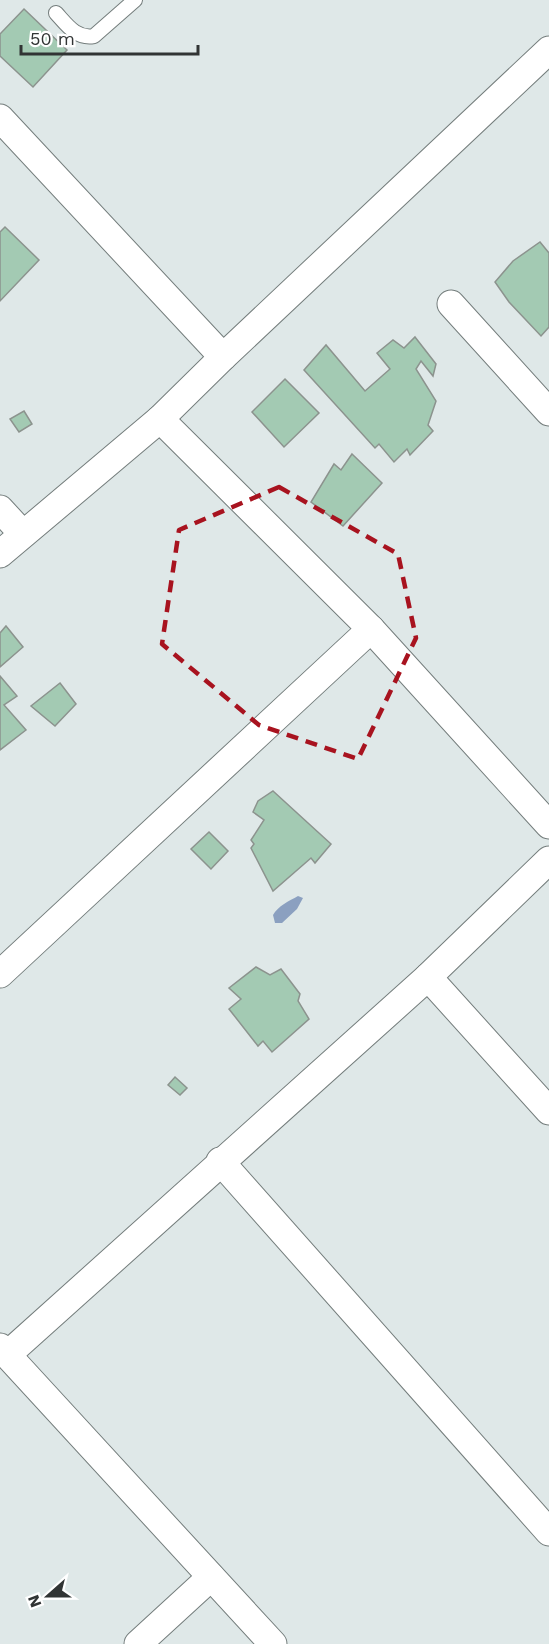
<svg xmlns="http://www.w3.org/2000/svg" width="549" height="1644" font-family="'Work Sans',sans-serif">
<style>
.water{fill:#8ba0c0}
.building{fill:#a3cab3;stroke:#8c938e;stroke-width:1.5}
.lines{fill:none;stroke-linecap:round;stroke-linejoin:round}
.lane-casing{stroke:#747d7c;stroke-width:16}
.street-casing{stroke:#747d7c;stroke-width:29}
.lane{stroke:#fff;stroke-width:14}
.street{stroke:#fff;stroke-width:27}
.marked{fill:none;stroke:#a8131f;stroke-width:4.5;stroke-dasharray:12 8;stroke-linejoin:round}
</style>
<rect width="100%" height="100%" fill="#dfe8e8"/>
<path class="water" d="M 298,896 L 303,898 L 297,909 L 282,923 L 275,923 L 273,915 C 278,906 289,901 298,896 Z"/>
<g class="building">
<path d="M 24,9 L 67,50 L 33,87 L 0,56 L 0,34 Z"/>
<path d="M 5,227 L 39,260 L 0,301 L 0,232 Z"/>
<path d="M 540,242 L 549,253 L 549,327 L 541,336 L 509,302 L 495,282 L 513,261 Z"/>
<path d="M 415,337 L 436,364 L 433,376 L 421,361 L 416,369 L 436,401 L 428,425 L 433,431 L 410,455 L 407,449 L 394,462 L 379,444 L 375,448 L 304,370 L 326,345 L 365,391 L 390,369 L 377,353 L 393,340 L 404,348 Z"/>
<path d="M 285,379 L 319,413 L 284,447 L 252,412 Z"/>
<path d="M 24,411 L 32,424 L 19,432 L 10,419 Z"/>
<path d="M 352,454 L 382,483 L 343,526 L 311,502 L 334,464 L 341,470 Z"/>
<path d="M 6,626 L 23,647 L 0,667 L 0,633 Z"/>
<path d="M 0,676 L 17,696 L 4,705 L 26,730 L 0,750 Z"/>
<path d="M 60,683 L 76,704 L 55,726 L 31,706 Z"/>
<path d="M 273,791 L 331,844 L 315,863 L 311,858 L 273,891 L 251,848 L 254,844 L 251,840 L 264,820 L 253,812 L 258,801 Z"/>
<path d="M 209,832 L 228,851 L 211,869 L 191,849 Z"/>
<path d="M 256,967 L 270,975 L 281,969 L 300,994 L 298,1001 L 309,1019 L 272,1052 L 263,1041 L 258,1046 L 229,1009 L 241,999 L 229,988 Z"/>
<path d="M 175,1077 L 187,1088 L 180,1095 L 168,1085 Z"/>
</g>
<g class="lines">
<defs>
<path id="lane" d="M 56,13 C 67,25 76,39 94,36 L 135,0"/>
<g id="street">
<path d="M 0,118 L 223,357 L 549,50"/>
<path d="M 451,304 L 549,412"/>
<path d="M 160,419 L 371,629 L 549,825"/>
<path d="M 0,509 L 22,533"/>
<path d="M 0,554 L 160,419 L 223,357"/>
<path d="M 0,974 L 371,629"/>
<path d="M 428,977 L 549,1111"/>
<path d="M 220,1161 L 549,1532"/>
<path d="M 0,1347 L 273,1644"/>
<path d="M 7,1355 L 428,977 L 549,860"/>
<path d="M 138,1644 L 211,1577"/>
</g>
</defs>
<use href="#lane" class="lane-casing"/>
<use href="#street" class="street-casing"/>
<use href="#lane" class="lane"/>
<use href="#street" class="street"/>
</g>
<path class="marked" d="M 279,487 L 398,554 L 416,638 L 358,759 L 259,725 L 162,644 L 179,530 Z"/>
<g transform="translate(48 1596) rotate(249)" stroke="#ffffff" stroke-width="4.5" paint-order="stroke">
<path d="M0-4.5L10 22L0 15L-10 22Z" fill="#313434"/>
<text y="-9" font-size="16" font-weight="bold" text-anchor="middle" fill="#313434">N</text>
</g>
<path d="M21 45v9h177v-9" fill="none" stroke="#313434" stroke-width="3"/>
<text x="30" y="45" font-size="18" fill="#313434" stroke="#ffffff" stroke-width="4.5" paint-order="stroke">50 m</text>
</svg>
